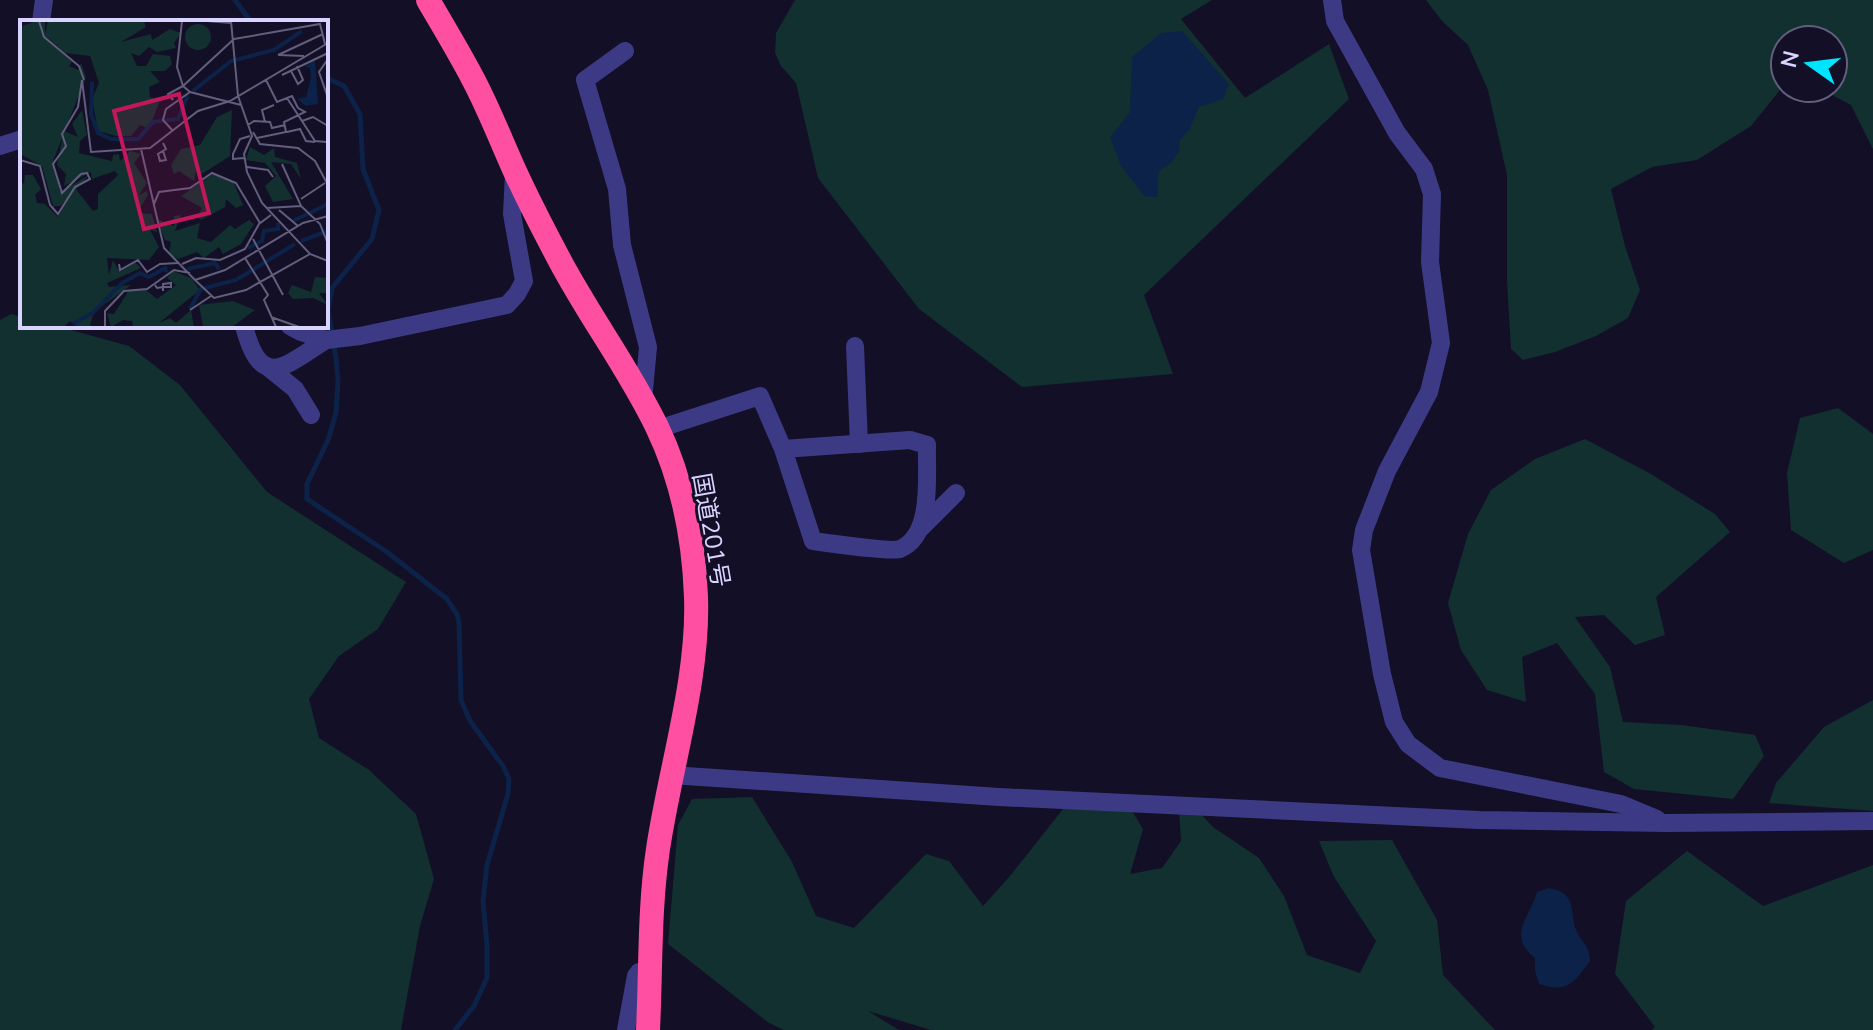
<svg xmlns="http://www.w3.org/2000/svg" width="1873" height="1030" font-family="'Nunito Sans','Noto Sans JP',sans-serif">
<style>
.green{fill:#12302f}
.water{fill:#0c2248}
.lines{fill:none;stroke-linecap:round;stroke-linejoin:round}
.stream{stroke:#0c2248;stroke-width:5}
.minor{stroke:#3d3a85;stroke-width:18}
.highway{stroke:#ff4fa3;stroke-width:24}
.labels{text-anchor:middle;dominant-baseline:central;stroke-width:6;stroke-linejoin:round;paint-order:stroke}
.street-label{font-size:24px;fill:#d9d4ff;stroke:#130f26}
.inset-river{fill:none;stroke:#0c2248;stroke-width:4}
.inset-road{fill:none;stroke:#625e7d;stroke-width:2}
.view{fill:#c2185b;fill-opacity:0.15;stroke:#c2185b;stroke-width:4}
.inset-edge{fill:none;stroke:#d9d4ff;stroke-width:4}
</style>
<rect width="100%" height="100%" fill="#130f26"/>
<g class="green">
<path d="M 795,0 L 1212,0 L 1181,19 L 1245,98 L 1329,44 L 1349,99 L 1144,295 L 1173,374 L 1022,387 L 919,309 L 818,178 L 796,83 L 781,66 L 775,53 L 776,33 Z"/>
<path d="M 1426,0 L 1873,0 L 1873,149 L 1851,105 L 1819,88 L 1833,88 L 1833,40 L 1785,40 L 1785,88 L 1791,88 L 1780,90 L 1751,126 L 1697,160 L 1652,167 L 1611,189 L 1625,246 L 1640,290 L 1628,318 L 1596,336 L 1555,352 L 1523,360 L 1511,349 L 1507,280 L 1507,175 L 1488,90 L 1468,45 L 1442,21 Z"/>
<path d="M 11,314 L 22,317 L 22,326 L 56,326 L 129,346 L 180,385 L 267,492 L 406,582 L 378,629 L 339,656 L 309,699 L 319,738 L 369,770 L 416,814 L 434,879 L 420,926 L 401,1030 L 0,1030 L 0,320 Z"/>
<path d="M 1838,408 L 1873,434 L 1873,550 L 1844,563 L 1791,530 L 1787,473 L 1800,418 Z"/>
<path d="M 1585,439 L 1651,474 L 1715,514 L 1730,532 L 1656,597 L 1665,635 L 1635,645 L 1604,615 L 1575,617 L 1610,667 L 1623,722 L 1681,725 L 1755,735 L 1764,756 L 1733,799 L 1634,789 L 1604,772 L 1595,694 L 1557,643 L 1522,657 L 1526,702 L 1487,690 L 1461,650 L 1448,603 L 1468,534 L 1491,490 L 1535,459 Z"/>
<path d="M 1873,700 L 1873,811 L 1769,803 L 1776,783 L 1824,727 Z"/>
<path d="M 752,797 L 792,862 L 816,916 L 854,928 L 926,854 L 949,861 L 983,906 L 1010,876 L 1063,809 L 1126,801 L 1143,829 L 1130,874 L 1162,868 L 1181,841 L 1179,809 L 1198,811 L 1213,827 L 1259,858 L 1284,896 L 1307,955 L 1360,973 L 1376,941 L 1334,877 L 1319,841 L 1392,840 L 1437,920 L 1443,975 L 1495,1030 L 931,1030 L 868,1011 L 899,1030 L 784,1030 L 769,1023 L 668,944 L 678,825 L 692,799 Z"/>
<path d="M 1687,851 L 1763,906 L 1873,865 L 1873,1030 L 1652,1030 L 1655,1027 L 1615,974 L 1626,901 Z"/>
</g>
<g class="water">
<path d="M 1182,31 L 1229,84 L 1223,99 L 1199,107 L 1189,130 L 1180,140 L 1179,152 L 1171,163 L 1159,171 L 1157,197 L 1145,197 L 1121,166 L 1110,137 L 1130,112 L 1132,57 L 1161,33 Z"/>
<path d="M 1549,888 C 1580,894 1568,913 1577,932 C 1583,945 1589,943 1590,961 C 1574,982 1568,994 1539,984 L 1535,971 L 1535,958 C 1506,936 1530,917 1537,892 Z"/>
</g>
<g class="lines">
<g class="stream">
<path d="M 235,0 L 251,22"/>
<path d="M 326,78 L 344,86 L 360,114 L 363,169 L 379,210 L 372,239 L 332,288 L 328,310 L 336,358 L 338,381 L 336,413 L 328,440 L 307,484 L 307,499 L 387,552 L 447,599 L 457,614 L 459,622 L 461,700 L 470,721 L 503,766 L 509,779 L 508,794 L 487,865 L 483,901 L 487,945 L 487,978 L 474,1006 L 455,1030"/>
</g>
<g class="minor">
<path d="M 1332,0 L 1335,21 L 1397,133 L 1424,169 L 1432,194 L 1430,262 L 1441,343 L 1429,392 L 1387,471 L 1364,530 L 1361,550 L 1382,674 L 1394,722 L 1408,744 L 1440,768 L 1621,804 L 1657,819"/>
<path d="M 41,22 L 44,0"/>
<path d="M 625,51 L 585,80 L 617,189 L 622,245 L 648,347 L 643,401"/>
<path d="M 0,146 L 22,139"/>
<path d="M 244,326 C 261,392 285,366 326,340"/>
<path d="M 290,326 L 301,332 L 326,340 L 360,336 L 507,305 L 517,294 L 524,281 L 512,214 L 514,174"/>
<path d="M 855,346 L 859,444"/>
<path d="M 269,368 L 295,389 L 311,415"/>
<path d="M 658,429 L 760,396 L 783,449 L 813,541 C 827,543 891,552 900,549 C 934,535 926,475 927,445 L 910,440 L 783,449"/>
<path d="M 921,528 L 956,493"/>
<path d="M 671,775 L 999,797 L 1479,820 L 1667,823 L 1873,821"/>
<path d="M 626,1030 L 636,976 L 639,972 L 650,973"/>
</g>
<path class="highway" d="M 428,0 C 443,26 459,52 473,79 C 488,107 500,138 513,167 C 527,198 543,229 559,259 C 589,316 629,369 657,427 C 682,479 694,540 696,597 C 699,679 670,768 658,849 C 649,909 651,969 648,1030"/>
</g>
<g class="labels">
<g class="street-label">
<text transform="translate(711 530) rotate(80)">国道201号</text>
</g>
</g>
<g transform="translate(20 20)">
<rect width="308" height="308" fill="#130f26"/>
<path d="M 16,1 L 25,1 L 25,15 L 28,1 L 124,1 L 126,7 L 101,22 L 131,14 L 132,20 L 150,9 L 161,13 L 154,23 L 156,28 L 137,32 L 129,27 L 119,36 L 111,33 L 117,46 L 126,46 L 133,34 L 150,36 L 152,44 L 145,51 L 130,51 L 140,62 L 129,67 L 130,77 L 140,80 L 129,109 L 120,105 L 111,116 L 96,116 L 78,111 L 72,79 L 79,63 L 70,36 L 45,33 L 26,16 L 52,42 L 49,46 L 58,50 L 61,43 L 66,57 L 33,141 L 40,172 L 69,155 L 41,186 L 34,186 L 35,193 L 22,146 L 0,134 L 0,7 ZM165 17a13 13 0 1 1 26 0a13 13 0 1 1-26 0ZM 62,90 L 67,115 L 60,121 L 59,133 L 92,141 L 93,135 L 99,134 L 100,141 L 110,131 L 121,134 L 114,143 L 127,163 L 119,175 L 127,171 L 128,175 L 117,193 L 132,194 L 137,212 L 130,210 L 139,227 L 129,240 L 87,238 L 89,255 L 93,240 L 99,251 L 115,242 L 121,248 L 87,263 L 89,267 L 111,265 L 74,292 L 70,305 L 76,307 L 58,307 L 50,301 L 44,307 L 0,307 L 0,161 L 4,164 L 5,155 L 13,155 L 21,169 L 15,175 L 17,183 L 25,184 L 38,197 L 55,168 L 73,191 L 78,189 L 78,174 L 98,155 L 95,151 L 72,159 L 71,152 L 44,166 L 46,154 L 37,145 L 44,111 L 58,117 L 52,104 ZM 212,90 L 210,136 L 182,154 L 176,150 L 174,161 L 159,151 L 154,154 L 151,145 L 161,129 L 180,125 L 197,97 ZM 230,127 L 244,135 L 254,128 L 255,137 L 277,143 L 281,159 L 271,144 L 251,142 L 273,179 L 253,182 L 245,166 L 256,156 L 245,143 L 226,140 ZM 193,154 L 214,163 L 223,185 L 216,188 L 206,179 L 205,187 L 181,200 L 177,197 L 182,188 L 161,176 ZM 161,195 L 155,211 L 180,203 L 177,218 L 191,222 L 210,205 L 215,209 L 229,200 L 234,204 L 221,224 L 203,234 L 199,227 L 184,238 L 177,232 L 158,239 L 149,234 L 151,222 L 145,220 L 137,199 L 154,206 L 154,196 ZM 153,251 L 171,258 L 180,270 L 139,303 L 150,298 L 156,303 L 171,290 L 174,307 L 113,307 L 112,301 L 103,300 L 91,307 L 87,293 L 94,294 L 109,270 L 126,270 L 137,279 L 156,265 L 147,258 ZM 295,257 L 308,258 L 308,273 L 299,273 L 308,285 L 293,278 L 273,279 L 268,273 L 272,265 L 291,272 ZM 213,281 L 235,290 L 212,307 L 183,307 L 179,285 Z" fill="#12302f"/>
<path d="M 295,40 L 298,84 L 286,86 L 277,79 L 286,77 L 291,58 L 290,48 L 284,47 Z" fill="#0c2248"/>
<path class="inset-river" d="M 72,62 L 71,94 L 78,113 L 91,119 L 118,119 L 133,102 L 158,99 L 168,75M 173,71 L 211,41 L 254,30 L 282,11M 273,201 L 308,184M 281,221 L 308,211M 228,228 L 242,221 L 244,211 L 258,209 L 258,203M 167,249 L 195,243 L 199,249M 170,289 L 181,269 L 216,260 L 275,224M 53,304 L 74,292 L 102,263 L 120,253 L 129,257 L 145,248 L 147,252"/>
<path class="inset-road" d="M 19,1 L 24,17 L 59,46 L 64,60M 162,1 L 157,47 L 163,66 L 170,72 L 221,85M 187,1 L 211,3M 211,1 L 218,76M 258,35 L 303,14M 259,35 L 284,36M 308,39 L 299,52 L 308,78M 271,51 L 278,64 L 283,60 L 277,46M 262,55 L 308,33M 246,60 L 257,82 L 272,76 L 278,88M 163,66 L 214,19 L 300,4 L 305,24M 218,76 L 232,116 L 224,134 L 227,152 L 242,183 L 290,234 L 308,241M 267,78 L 295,121 L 307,122M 153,80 L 148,74 L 163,66M 282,101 L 293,97 L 308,106M 245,102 L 242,90 L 254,85M 228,105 L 234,101 L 250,102 L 252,108 L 265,105M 153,111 L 143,100 L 146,89 L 170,72M 233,112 L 240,124 L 278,128 L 295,141 L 308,165M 267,112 L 280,109 L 286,121 L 295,122M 237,118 L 266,112 L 264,102 L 285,92 L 278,88M 143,123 L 146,129 L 138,134 L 140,141 L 146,140 L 143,131M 121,129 L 144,228 L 175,260 L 205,250 L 283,203 L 308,196M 224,138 L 213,139 L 213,134 L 220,119 L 230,116M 0,140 L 20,146 L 30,185 L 38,194 L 55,167 L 70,159 L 67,153 L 61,154 L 42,173 L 33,144 L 46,126 L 42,114 L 58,87 L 62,60 L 71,132 L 130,128 L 178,91 L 210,81 L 308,23M 262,144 L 281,186 L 300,204 L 308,224M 227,147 L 248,150 L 253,157M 281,179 L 305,163M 134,184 L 139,172 L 170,168 L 192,153 L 216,163 L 240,203M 247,188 L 281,186M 259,190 L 278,206M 233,219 L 263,275M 225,238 L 248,275 L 244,280 L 256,307M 99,244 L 100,250 L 118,240 L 127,252 L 140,244 L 158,243M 162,244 L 176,238 L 200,240 L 225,229 L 239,204 L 251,195M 175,260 L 194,278 L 226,270 L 290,234M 135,265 L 137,268 L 143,267 L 151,267 L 151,263 L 143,264 L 143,271M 170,290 L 191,276M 251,297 L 279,307M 85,307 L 85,291 L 104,271 L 127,269 L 154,250 L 170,253"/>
<path class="view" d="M 159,74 L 189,193 L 124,209 L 94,91 Z"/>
<rect width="308" height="308" class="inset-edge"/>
</g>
<g transform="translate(1809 64) rotate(284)"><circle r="38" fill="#130f26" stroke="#625e7d" stroke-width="2"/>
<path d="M0-6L14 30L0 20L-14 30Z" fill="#00e5ff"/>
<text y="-12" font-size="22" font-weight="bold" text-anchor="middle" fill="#d9d4ff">N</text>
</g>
</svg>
